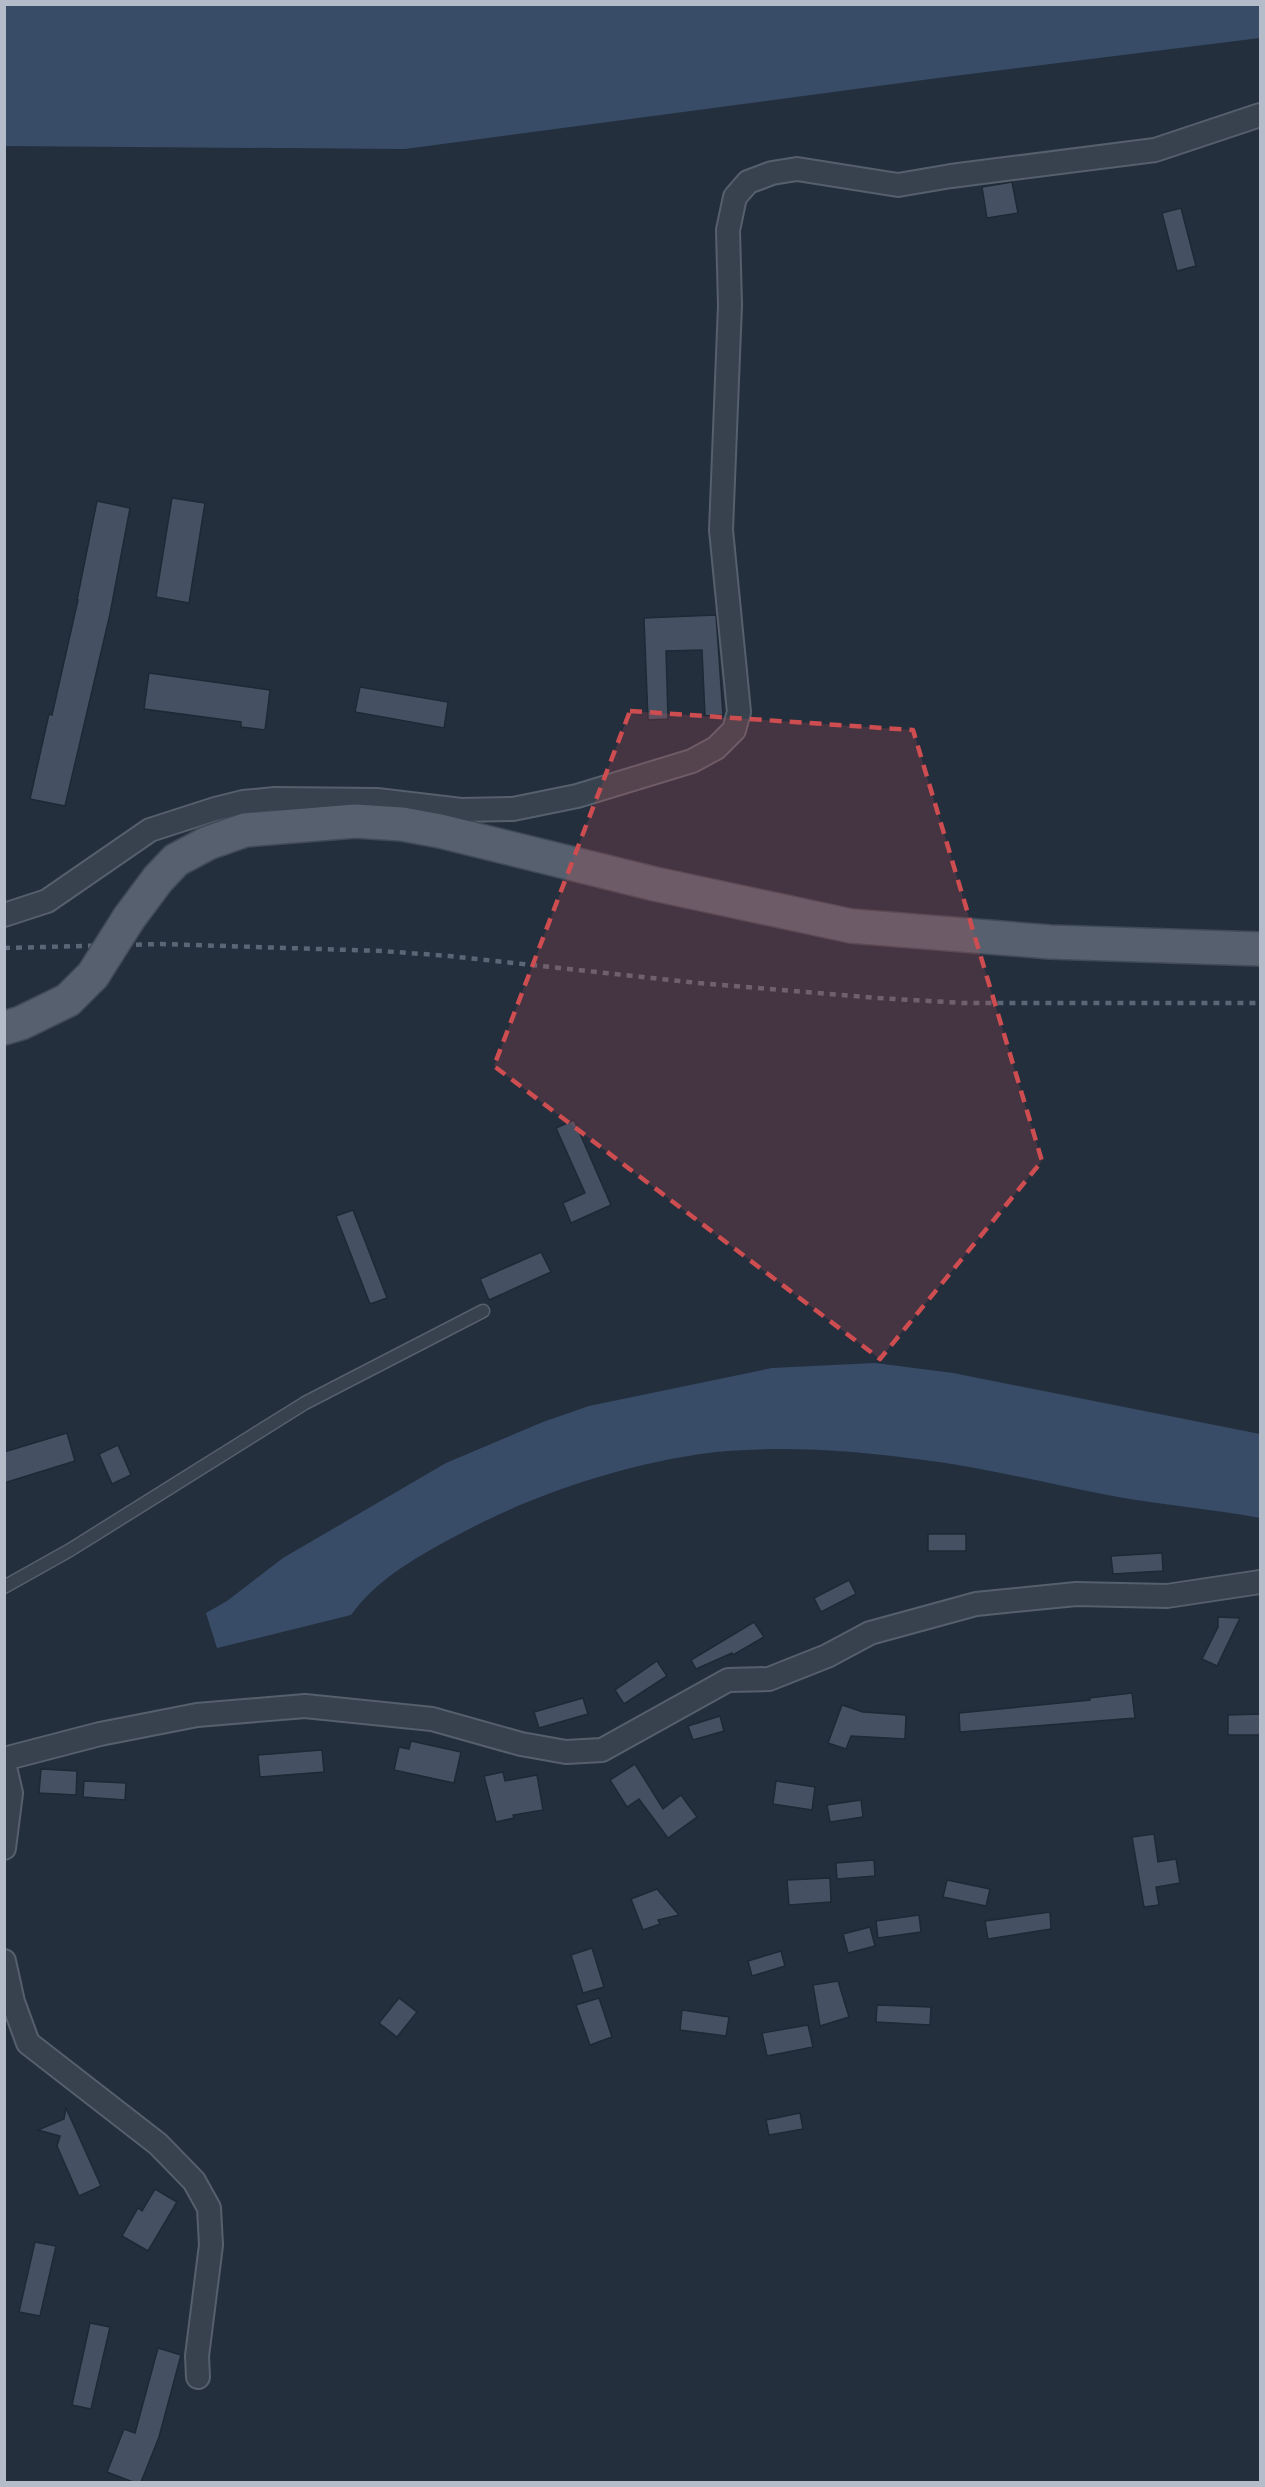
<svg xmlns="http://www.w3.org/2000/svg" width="1265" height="2487" font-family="Arial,sans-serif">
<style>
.water{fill:#394c67}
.building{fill:#455162;stroke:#1f2835;stroke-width:1.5}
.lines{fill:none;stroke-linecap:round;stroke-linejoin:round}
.service-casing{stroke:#565f6c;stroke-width:15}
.minor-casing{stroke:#565f6c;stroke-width:26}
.primary-casing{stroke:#414a57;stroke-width:36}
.service{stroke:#38414e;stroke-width:12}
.minor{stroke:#38414e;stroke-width:22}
.primary{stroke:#56606e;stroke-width:33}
.rail{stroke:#5a6575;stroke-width:4.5;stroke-dasharray:6 6;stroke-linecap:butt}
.primary-bridge-casing{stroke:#414a57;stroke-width:36;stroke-linecap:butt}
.primary-bridge{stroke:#56606e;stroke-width:33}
.marked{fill:#ce4d50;fill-opacity:0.2;stroke:#ce4d50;stroke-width:4.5;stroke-dasharray:12 8;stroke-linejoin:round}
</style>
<rect width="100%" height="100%" fill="#242f3e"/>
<g class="water">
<path d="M 5,4 L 1260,4 L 1260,38 L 938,78 L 405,149 L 5,146 Z"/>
<path d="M 875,1363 L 953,1373 L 1260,1434 L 1260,1518 C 1212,1509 1162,1505 1113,1496 C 1050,1484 987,1468 924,1460 C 859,1451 792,1446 727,1451 C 646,1458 547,1489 475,1526 C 431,1549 379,1575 351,1615 L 217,1648 L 206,1613 L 227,1601 L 283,1558 L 446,1463 L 543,1422 L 589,1406 L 772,1368 Z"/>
</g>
<g class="building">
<path d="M 1012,182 L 1018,213 L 987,218 L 982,187 Z"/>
<path d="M 1181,208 L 1196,266 L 1177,271 L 1162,213 Z"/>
<path d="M 172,498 L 205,503 L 189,603 L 156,597 Z"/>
<path d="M 97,501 L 130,508 L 110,614 L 65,806 L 30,799 L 49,714 L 52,715 L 78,600 L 77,600 Z"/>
<path d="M 716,615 L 723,715 L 705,716 L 702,650 L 666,651 L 668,719 L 648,720 L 644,618 Z"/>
<path d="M 149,673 L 270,690 L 265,730 L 241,727 L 241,722 L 144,709 Z"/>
<path d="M 360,687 L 448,702 L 444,728 L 355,712 Z"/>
<path d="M 574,1120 L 611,1205 L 571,1223 L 563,1203 L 585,1193 L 556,1128 Z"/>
<path d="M 353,1210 L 387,1298 L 370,1304 L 336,1216 Z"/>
<path d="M 541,1252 L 551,1272 L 489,1300 L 480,1279 Z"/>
<path d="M 67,1433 L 75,1461 L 4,1483 L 4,1452 Z"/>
<path d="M 118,1445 L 131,1475 L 112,1484 L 99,1454 Z"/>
<rect x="928" y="1534" width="38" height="17"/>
<path d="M 1162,1553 L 1163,1571 L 1113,1574 L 1111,1556 Z"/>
<path d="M 849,1580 L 856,1594 L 821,1612 L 814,1598 Z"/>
<path d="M 1218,1617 L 1240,1618 L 1217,1666 L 1202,1659 L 1218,1627 Z"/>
<path d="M 754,1622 L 764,1637 L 733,1655 L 732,1653 L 696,1669 L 691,1660 Z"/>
<path d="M 657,1661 L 667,1676 L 624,1704 L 615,1690 Z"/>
<path d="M 1132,1693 L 1135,1718 L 960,1732 L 959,1713 L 1090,1700 L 1089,1698 Z"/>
<path d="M 583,1698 L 588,1714 L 539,1728 L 534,1712 Z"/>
<path d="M 842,1705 L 863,1712 L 906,1715 L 905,1739 L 851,1736 L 846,1749 L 828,1743 Z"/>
<path d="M 1260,1714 L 1260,1735 L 1228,1735 L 1228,1715 Z"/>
<path d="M 720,1716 L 724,1731 L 693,1740 L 688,1726 Z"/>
<path d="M 411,1741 L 461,1752 L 454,1783 L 394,1770 L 399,1747 L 409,1749 Z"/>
<path d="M 322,1750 L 324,1772 L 260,1777 L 258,1755 Z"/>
<path d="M 635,1764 L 663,1809 L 681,1795 L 697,1817 L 668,1838 L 639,1799 L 627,1807 L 610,1780 Z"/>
<path d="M 41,1769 L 77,1771 L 76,1795 L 39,1793 Z"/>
<path d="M 503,1772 L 505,1781 L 537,1775 L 543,1810 L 513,1815 L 514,1818 L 496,1822 L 484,1776 Z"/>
<path d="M 84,1781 L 126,1783 L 125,1800 L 83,1797 Z"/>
<path d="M 776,1781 L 815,1787 L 812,1810 L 773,1804 Z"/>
<path d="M 861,1800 L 863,1817 L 830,1822 L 827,1805 Z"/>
<path d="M 1154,1834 L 1158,1862 L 1176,1859 L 1180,1883 L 1156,1887 L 1159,1905 L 1144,1907 L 1132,1837 Z"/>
<path d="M 874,1860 L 875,1876 L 837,1879 L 836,1863 Z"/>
<path d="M 830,1878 L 831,1902 L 789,1905 L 787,1880 Z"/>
<path d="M 947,1880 L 990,1889 L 986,1906 L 943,1897 Z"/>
<path d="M 657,1889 L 679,1915 L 658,1920 L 660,1924 L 643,1930 L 631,1899 Z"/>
<path d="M 1050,1912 L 1051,1929 L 988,1939 L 985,1921 Z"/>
<path d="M 919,1915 L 921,1932 L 878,1938 L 876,1921 Z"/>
<path d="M 870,1927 L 875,1946 L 848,1953 L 843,1934 Z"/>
<path d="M 592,1948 L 604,1987 L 583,1993 L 571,1955 Z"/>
<path d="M 781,1951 L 785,1966 L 752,1976 L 748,1961 Z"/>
<path d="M 838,1981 L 849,2017 L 820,2026 L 813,1985 Z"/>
<path d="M 399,1998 L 417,2012 L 397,2037 L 379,2023 Z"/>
<path d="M 599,1998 L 612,2037 L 590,2045 L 576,2005 Z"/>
<path d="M 877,2005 L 931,2007 L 930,2025 L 876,2022 Z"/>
<path d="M 682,2010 L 729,2017 L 726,2036 L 680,2030 Z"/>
<path d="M 808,2025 L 813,2047 L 767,2056 L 762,2033 Z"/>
<path d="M 66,2108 L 101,2186 L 79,2196 L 57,2146 L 60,2136 L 38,2130 L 64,2119 Z"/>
<path d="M 800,2113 L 803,2129 L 769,2135 L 766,2120 Z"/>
<path d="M 155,2189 L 177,2202 L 148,2251 L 122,2236 L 138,2208 L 142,2211 Z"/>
<path d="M 35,2242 L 56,2246 L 40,2316 L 19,2312 Z"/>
<path d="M 90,2323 L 110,2327 L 91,2409 L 72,2405 Z"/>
<path d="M 158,2348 L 181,2355 L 159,2437 L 141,2482 L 133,2482 L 107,2472 L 124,2429 L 135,2433 Z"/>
</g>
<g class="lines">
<defs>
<path id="service" d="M 4,1587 L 70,1550 L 305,1403 L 483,1311"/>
<g id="minor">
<path d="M 4,915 L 47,901 L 150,830 L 215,809 L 243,802 L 275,799 L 377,800 L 461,810 L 513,809 L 577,796 L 692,761 L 716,748 L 734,730 L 739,712 L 721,530 L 730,305 L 728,230 L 735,197 L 748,182 L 772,173 L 797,169 L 898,185 L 951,176 L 1155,150 L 1260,115"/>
<path d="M 4,1759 L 100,1734 L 197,1715 L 305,1706 L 432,1719 L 521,1744 L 566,1752 L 602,1750 L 728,1680 L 769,1679 L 827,1656 L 870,1633 L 976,1604 L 1076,1594 L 1167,1596 L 1260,1582"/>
<path d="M 4,1763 L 11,1793 L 4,1848"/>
<path d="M 4,1961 L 13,2002 L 28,2043 L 158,2144 L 194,2181 L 209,2208 L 211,2245 L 197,2356 L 198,2377"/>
</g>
<g id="primary">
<path d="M 129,918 L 158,879 L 176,860 L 208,843 L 245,830 L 355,821 L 402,824 L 440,831 L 655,884 L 851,926 L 1050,942 L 1260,949"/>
<path d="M 4,1028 L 21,1023 L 68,1000 L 93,975"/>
</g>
</defs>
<use href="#service" class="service-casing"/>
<use href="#minor" class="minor-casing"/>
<use href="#primary" class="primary-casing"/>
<use href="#service" class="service"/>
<use href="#minor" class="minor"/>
<use href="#primary" class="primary"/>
<path class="rail" d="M 4,948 L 161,944 L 382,951 L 449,956 L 698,983 L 878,998 L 963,1003 L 1260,1003"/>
<defs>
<path id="primary-bridge" d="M 93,975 L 129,918"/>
</defs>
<use href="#primary-bridge" class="primary-bridge-casing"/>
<use href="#primary-bridge" class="primary-bridge"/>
</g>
<path class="marked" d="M 630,711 L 913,730 L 1042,1161 L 880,1359 L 494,1066 Z"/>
<rect width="1265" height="2487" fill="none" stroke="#b4bcc9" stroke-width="12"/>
</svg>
